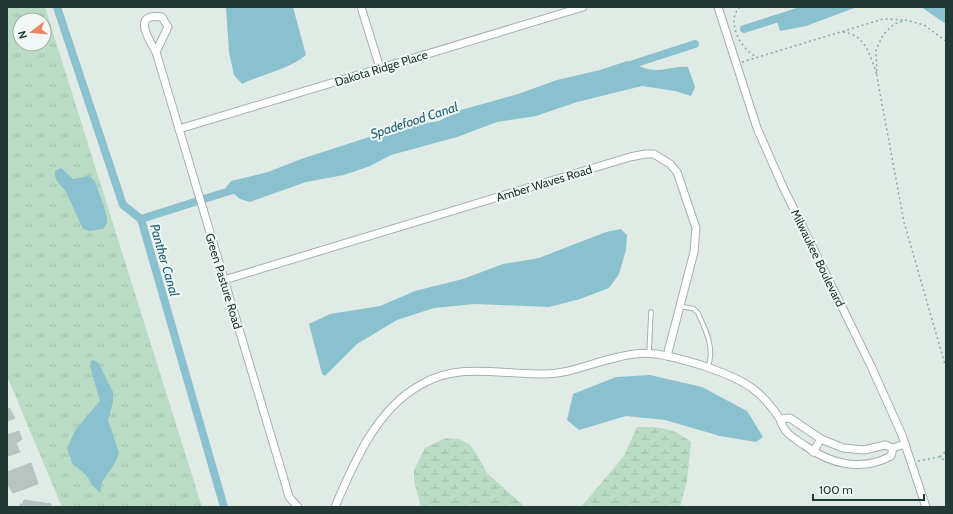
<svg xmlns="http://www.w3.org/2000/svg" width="953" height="514" font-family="Cabin,sans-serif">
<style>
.grass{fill:url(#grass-tufts);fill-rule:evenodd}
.wetland{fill:url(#wetland-marsh)}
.water{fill:#8ac1ce}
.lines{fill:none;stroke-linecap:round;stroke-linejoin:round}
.canal{stroke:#8ac1ce;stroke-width:8}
.building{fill:#b6c5bf;stroke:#b3c4be}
.service-casing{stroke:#a3b2ad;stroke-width:5.5}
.minor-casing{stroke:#a3b2ad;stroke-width:9}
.path{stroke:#82ada1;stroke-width:1.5;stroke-dasharray:2 3;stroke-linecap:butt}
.service{stroke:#fff;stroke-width:3.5}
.minor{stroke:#fff;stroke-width:7}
.labels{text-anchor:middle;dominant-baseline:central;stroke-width:4;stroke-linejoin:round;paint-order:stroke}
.street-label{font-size:12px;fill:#223a35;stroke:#f1f7f4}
.water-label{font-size:13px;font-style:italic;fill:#1f6274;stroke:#f1f7f4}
</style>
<defs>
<pattern id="grass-tufts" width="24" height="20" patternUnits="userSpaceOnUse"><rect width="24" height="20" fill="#badbc4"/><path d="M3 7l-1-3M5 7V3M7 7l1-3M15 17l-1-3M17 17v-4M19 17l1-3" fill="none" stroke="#a0bda9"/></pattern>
<pattern id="wetland-marsh" width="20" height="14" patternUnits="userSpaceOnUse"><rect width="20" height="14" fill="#badbc4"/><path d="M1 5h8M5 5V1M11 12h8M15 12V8" fill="none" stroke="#a0bda9"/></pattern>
</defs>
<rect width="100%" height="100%" fill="#e0ebe6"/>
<path class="grass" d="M 7,7 L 45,7 L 202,507 L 62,507 L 7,376 ZM 20,20 L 44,20 L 44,44 L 20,44 Z"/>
<g class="wetland">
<path d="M 637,427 C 660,427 672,427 691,442 L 687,481 L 680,507 L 581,507 L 624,456 Z"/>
<path d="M 446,438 L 459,439 L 469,444 L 476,453 L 487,473 L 525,507 L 421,507 L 414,481 L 414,470 L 425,448 Z"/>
</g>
<g class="water">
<path d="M 226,7 L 293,7 L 306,55 C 290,69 262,74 242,84 L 234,75 L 229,52 Z"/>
<path d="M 813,7 L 857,7 L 806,26 L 780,31 L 776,19 Z"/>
<path d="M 921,7 L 946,7 L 946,24 Z"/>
<path d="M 627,61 C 636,65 646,70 657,70 C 667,70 677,66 688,67 L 695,87 L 691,96 L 675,91 L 642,86 L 577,102 L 536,116 L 497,122 L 457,137 L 391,155 L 370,166 L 344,175 L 306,182 L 250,202 L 240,199 L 226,187 L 231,181 L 268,172 L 301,159 L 397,128 L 439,121 L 461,110 L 518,94 L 557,80 L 600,70 Z"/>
<path d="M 61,168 L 73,179 L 89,176 L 95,181 L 107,217 L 107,223 L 103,229 L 90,231 L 83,229 C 77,217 72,204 66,192 C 61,184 54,182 55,171 Z"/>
<path d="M 621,229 L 627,235 L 626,250 L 619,274 L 609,288 L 580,299 L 549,307 L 475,304 L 434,308 L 397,320 L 357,344 L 325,376 L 322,374 L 309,324 L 330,314 L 380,306 L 415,291 L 463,279 L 503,264 L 539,258 L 606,232 Z"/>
<path d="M 93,360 L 98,362 L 113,392 L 113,402 L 108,420 L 119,453 L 115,463 L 102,482 L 100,493 L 92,485 L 87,476 L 72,463 L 67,448 L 76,429 L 100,401 L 90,366 L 91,361 Z"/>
<path d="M 650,375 L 702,387 L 747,411 L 763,437 L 756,442 L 720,436 L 665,420 L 626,416 L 579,430 L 567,420 L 573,394 L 616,377 Z"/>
</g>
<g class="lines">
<g class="canal">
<path d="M 57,7 L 123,205 L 141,219 L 224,507"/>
<path d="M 744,29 L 813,7"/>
<path d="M 624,67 L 695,44"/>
<path d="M 141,219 L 239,188"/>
</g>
</g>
<g class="building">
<path d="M 7,408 L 9,408 L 15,418 L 7,421 Z"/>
<path d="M 19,431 L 22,439 L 16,443 L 20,452 L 8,456 L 7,435 Z"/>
<path d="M 31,463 L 38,484 L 13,493 L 7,483 L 7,472 Z"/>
<path d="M 24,500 L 51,504 L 51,507 L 20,507 L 20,504 L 23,504 Z"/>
</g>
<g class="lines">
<defs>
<g id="service">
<path d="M 680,306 L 694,309 L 698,313 C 706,331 715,348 708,367"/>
<path d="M 649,353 L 651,312"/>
</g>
<g id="minor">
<path d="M 361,7 L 380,68"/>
<path d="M 718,7 L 757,128 L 783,187 L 871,366 L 902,435 L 926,507"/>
<path d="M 156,52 L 168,27 L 162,17 C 131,12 149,40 156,52 L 286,486 L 289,497 L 298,507"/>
<path d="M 179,129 L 583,7"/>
<path d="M 224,280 L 630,157 L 645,154 L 654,154 L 670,164 L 677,172 L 696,228 L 694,252 L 667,356"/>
<path d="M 893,448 L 891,456 C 861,472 830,464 804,445 C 792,437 784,433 780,419 L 790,418 L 821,439 L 843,448 L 864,450 L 885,445 L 893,448 L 905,444"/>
<path d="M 813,452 L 821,439"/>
<path d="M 335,507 C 354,462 377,408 422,384 C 461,362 501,375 543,374 C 571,374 593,362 619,357 C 634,353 652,352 667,356 C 691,361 733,374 752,388 C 763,396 772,407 780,419"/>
</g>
</defs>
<use href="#service" class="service-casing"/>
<use href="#minor" class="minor-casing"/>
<g class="path">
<path d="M 740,7 C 725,21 741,50 757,57"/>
<path d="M 843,32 C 865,34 871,57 877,75"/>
<path d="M 946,41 L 924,25 L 906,20 L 894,24 L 883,35 L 876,50 L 877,77 L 904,222 L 946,368"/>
<path d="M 742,62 L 883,19 L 904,20"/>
<path d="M 940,457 L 946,451"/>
<path d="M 918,461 L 940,457 L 946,462"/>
</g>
<use href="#service" class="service"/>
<use href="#minor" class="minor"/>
</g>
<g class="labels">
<g class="street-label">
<text transform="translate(381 68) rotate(-17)">Dakota Ridge Place</text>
<text transform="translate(544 183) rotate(-17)">Amber Waves Road</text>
<text transform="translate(818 258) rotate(64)">Milwaukee Boulevard</text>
<text transform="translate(224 281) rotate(73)">Green Pasture Road</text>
</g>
<g class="water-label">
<text transform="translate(414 120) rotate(-18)">Spadefood Canal</text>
<text transform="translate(165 260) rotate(74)">Panther Canal</text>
</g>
</g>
<rect width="953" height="514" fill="none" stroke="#223a35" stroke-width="16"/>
<g transform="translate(32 32) rotate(254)"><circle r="19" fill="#f1f7f4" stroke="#9eaba8"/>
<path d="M0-3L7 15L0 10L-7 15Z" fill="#ec855d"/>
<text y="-6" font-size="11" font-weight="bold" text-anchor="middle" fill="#223a35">N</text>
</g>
<path d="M813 494v6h111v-6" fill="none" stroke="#223a35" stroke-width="2"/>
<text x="819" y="494" font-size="12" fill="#223a35" stroke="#f1f7f4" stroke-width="3" paint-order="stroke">100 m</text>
</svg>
